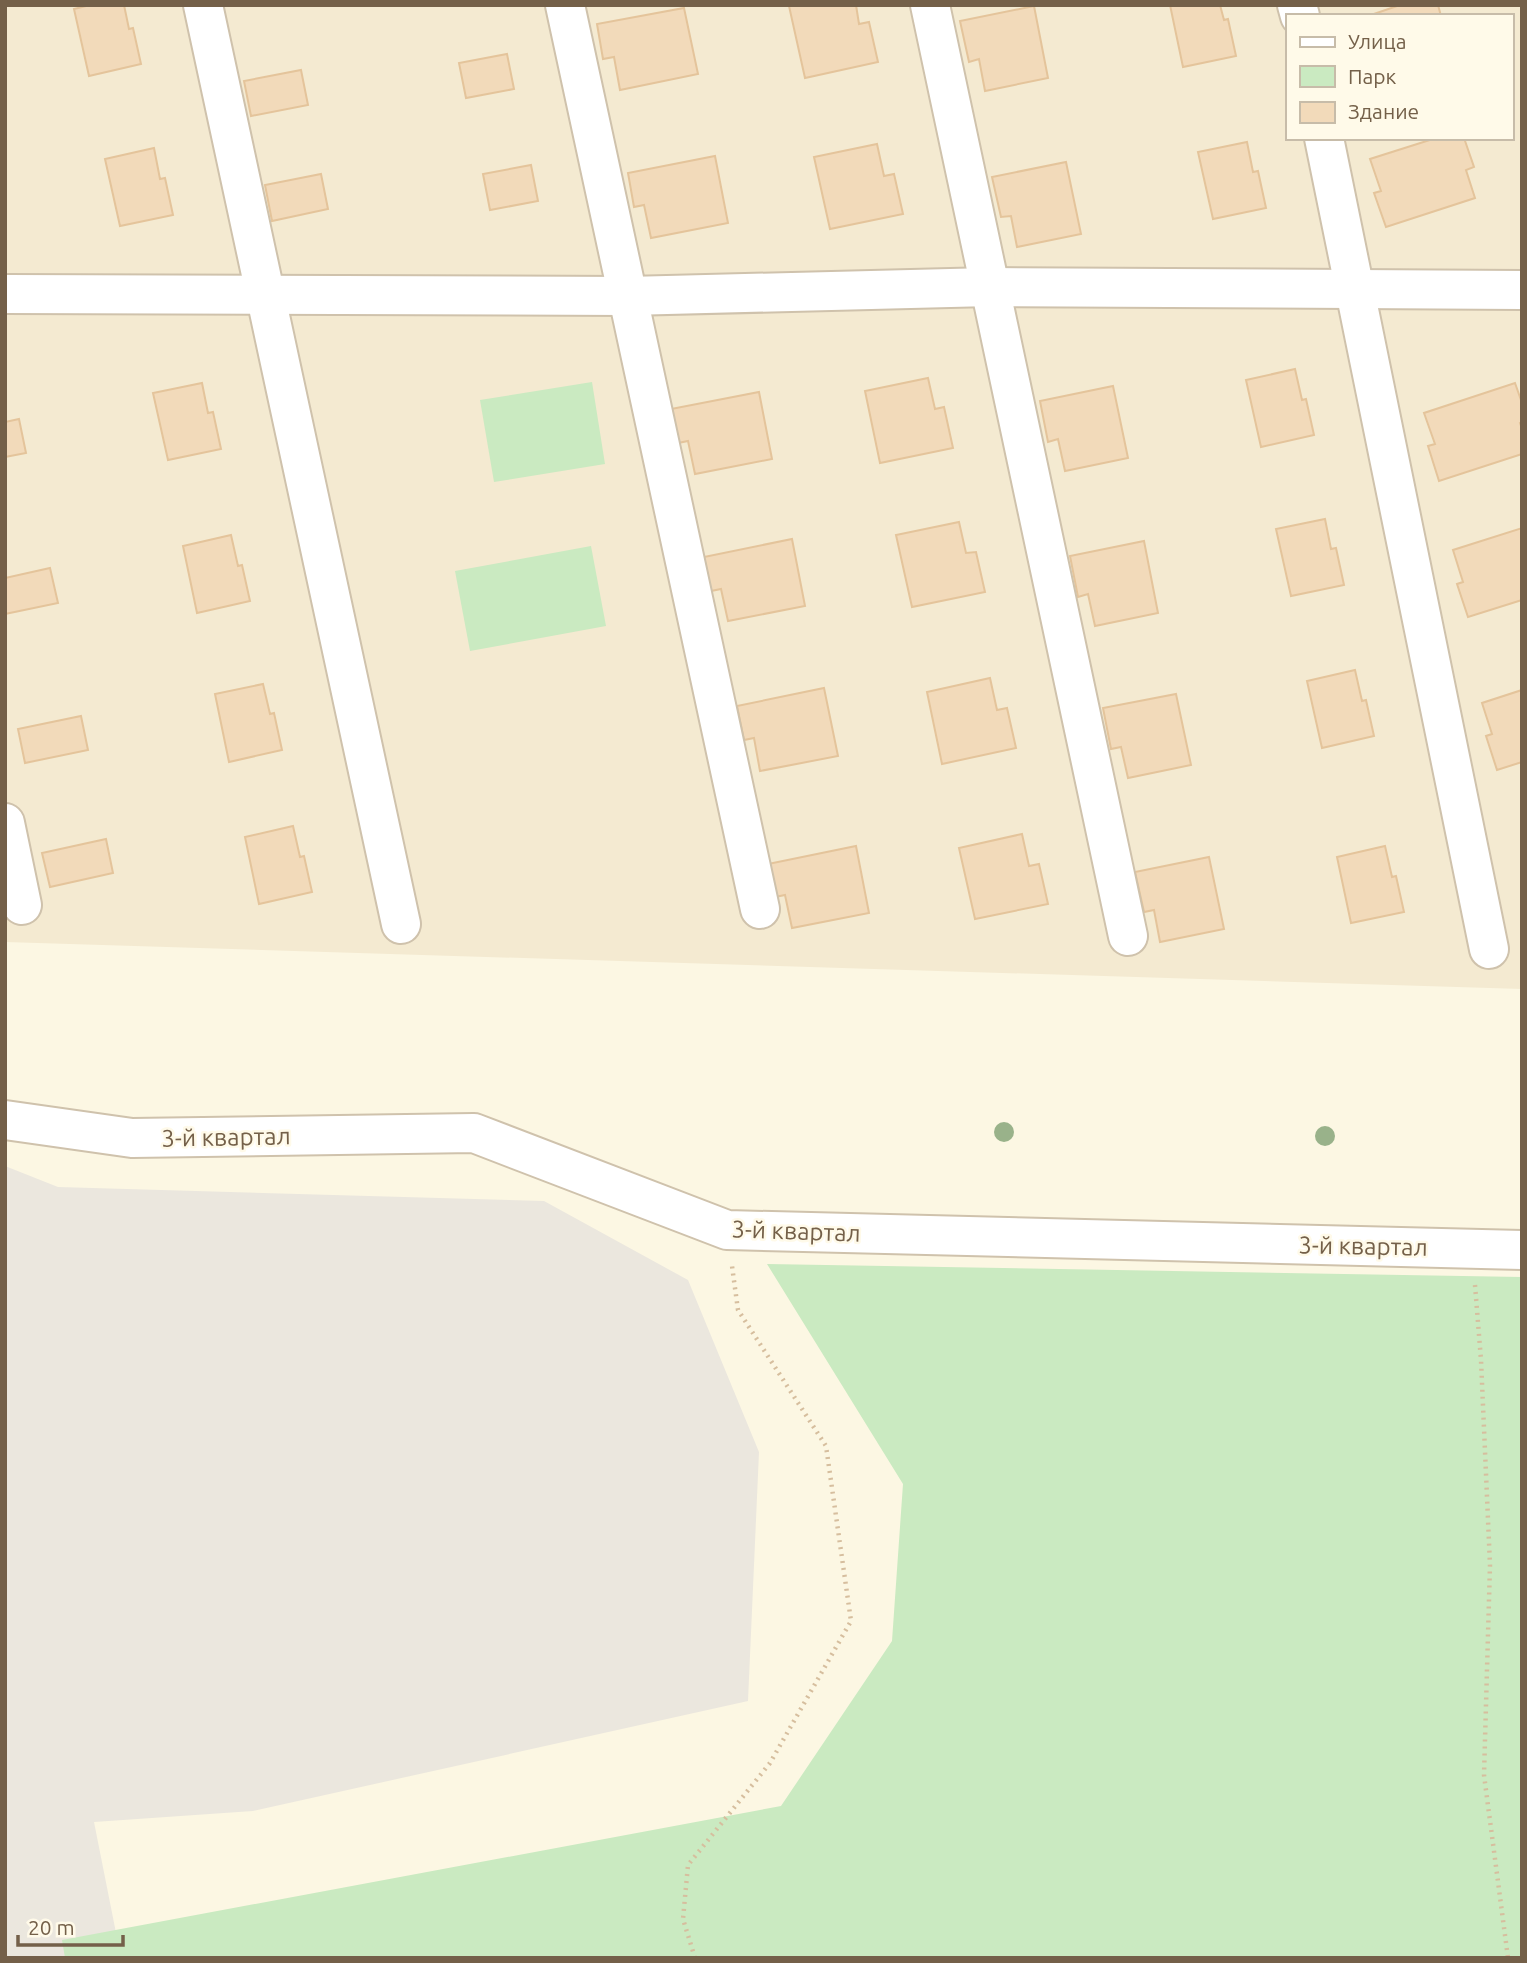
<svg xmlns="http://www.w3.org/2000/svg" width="1527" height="1963" font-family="Ubuntu,sans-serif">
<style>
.residential{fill:#f4ead1;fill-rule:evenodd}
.industrial{fill:#ebe7de}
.green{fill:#caeac1}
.building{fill:#f2daba;stroke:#e4c49b;stroke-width:2}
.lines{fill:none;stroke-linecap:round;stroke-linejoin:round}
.minor-casing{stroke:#cfc2ac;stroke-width:42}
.path{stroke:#d6be9e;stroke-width:4.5;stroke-dasharray:2 5;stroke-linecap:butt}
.minor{stroke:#fff;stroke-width:38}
.tree{fill:#99b28a}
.labels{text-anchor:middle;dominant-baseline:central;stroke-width:5;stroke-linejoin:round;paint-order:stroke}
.street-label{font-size:24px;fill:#746049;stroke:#fffae9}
</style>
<rect width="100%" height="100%" fill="#fcf7e3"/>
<path class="residential" d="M 5,5 L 1522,5 L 1522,989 L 5,942 ZM 1287,16 L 1511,16 L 1511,138 L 1287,138 Z"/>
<path class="industrial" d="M 5,1166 L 58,1187 L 544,1201 L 688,1280 L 759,1452 L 748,1701 L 253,1811 L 94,1822 L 121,1958 L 5,1958 Z"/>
<g class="green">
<path d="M 592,382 L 605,464 L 494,482 L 480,400 Z"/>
<path d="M 591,546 L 606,626 L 470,651 L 455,571 Z"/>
<path d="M 767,1264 L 1522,1277 L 1522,1958 L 65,1958 L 62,1940 L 781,1806 L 892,1641 L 903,1484 Z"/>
</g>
<g class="building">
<path d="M 90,5 L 124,5 L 129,29 L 133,28 L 141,64 L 89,76 L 74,9 Z"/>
<path d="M 856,5 L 859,24 L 869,22 L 878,62 L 805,78 L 789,6 Z"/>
<path d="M 1170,5 L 1220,5 L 1224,20 L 1228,19 L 1236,56 L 1183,67 Z"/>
<path d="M 1400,5 L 1438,5 L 1441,16 L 1368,16 Z"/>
<path d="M 1034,6 L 1048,78 L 985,91 L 979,59 L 969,62 L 960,21 Z"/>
<path d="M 684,8 L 698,74 L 620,90 L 614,57 L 603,59 L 597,24 Z"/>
<path d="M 507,54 L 514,89 L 466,98 L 459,63 Z"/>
<path d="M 301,70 L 308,105 L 251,116 L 244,81 Z"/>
<path d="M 1436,138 L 1464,138 L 1474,167 L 1466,170 L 1475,198 L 1386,227 L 1374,193 L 1381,191 L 1370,159 Z"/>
<path d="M 1247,142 L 1253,172 L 1258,171 L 1266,208 L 1213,219 L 1198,152 Z"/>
<path d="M 877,144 L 884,176 L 894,174 L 903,214 L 830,229 L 814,157 Z"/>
<path d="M 154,148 L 160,179 L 165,178 L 173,215 L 120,226 L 105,159 Z"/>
<path d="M 715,156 L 728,223 L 651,238 L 644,205 L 634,207 L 628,173 Z"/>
<path d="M 1066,162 L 1081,234 L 1017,247 L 1011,216 L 1001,217 L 992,177 Z"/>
<path d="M 531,165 L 538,201 L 490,210 L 483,174 Z"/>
<path d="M 321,174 L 328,209 L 272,221 L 265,185 Z"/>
<path d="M 1295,369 L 1302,400 L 1306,399 L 1314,435 L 1261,447 L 1246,380 Z"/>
<path d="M 928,378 L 935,409 L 944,407 L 953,448 L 880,463 L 865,391 Z"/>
<path d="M 202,383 L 208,413 L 213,412 L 221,449 L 168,460 L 153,393 Z"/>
<path d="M 1515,383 L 1522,403 L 1522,422 L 1520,423 L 1522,429 L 1522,454 L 1439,481 L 1428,446 L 1435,444 L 1424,413 Z"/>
<path d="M 1113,386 L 1128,458 L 1065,471 L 1058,439 L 1048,442 L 1040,401 Z"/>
<path d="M 759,392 L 772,459 L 695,474 L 688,441 L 678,443 L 671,409 Z"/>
<path d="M 19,419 L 26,453 L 5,457 L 5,422 Z"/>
<path d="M 1325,519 L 1331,549 L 1336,548 L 1344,585 L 1291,596 L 1276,529 Z"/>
<path d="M 959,522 L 966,553 L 976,552 L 985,592 L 912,607 L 896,535 Z"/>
<path d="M 1522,528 L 1522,600 L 1468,617 L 1457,584 L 1463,582 L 1453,550 Z"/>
<path d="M 231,535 L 238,566 L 242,565 L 250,601 L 197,613 L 183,546 Z"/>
<path d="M 792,539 L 805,606 L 728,621 L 721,589 L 711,591 L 704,557 Z"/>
<path d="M 1144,541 L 1158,613 L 1095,626 L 1088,594 L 1078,597 L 1070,556 Z"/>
<path d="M 50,568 L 58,603 L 5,614 L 5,578 Z"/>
<path d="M 1355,670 L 1362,701 L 1366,700 L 1374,736 L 1322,748 L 1307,681 Z"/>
<path d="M 990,678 L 997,710 L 1007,708 L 1016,748 L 942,764 L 927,692 Z"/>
<path d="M 263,684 L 270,714 L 274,713 L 282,750 L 229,762 L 215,694 Z"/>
<path d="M 824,688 L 838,756 L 760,771 L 754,738 L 744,740 L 737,706 Z"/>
<path d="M 1522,690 L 1522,762 L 1497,770 L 1486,736 L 1492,734 L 1482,703 Z"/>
<path d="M 1176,694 L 1191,765 L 1128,778 L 1121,747 L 1111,749 L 1103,708 Z"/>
<path d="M 81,716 L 88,750 L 25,763 L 18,729 Z"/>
<path d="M 293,826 L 300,857 L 304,856 L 312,892 L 259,904 L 245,837 Z"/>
<path d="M 1022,834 L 1029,866 L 1039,864 L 1048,904 L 975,919 L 959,848 Z"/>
<path d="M 106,839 L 113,873 L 50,887 L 42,853 Z"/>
<path d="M 856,846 L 869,913 L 792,928 L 785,895 L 775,897 L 768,864 Z"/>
<path d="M 1385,846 L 1392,877 L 1396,876 L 1404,912 L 1351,923 L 1337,857 Z"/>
<path d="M 1209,857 L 1224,929 L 1160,942 L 1154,910 L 1144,912 L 1135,872 Z"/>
</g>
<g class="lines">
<defs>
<g id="minor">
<path d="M 203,5 L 401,924"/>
<path d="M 565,5 L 760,909"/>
<path d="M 930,5 L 1128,936"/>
<path d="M 1297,5 L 1300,16"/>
<path d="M 1324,138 L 1489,949"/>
<path d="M 5,294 L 628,296 L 990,287 L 1522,290"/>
<path d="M 5,823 L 22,905"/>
<path d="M 5,1120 L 132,1138 L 474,1133 L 727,1230 L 1522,1250"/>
</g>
</defs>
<use href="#minor" class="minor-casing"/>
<g class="path">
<path d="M 1475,1285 L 1481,1360 L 1490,1565 L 1484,1775 L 1508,1958"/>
<path d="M 695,1958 L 683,1919 L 688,1865 L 770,1763 L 851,1621 L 826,1446 L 738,1310 L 732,1266"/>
</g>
<use href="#minor" class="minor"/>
</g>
<g class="tree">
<circle cx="1004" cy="1132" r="10"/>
<circle cx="1325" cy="1136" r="10"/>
</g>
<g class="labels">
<g class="street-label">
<text transform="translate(226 1137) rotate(-1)">3-й квартал</text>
<text transform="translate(796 1231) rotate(2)">3-й квартал</text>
<text transform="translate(1363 1246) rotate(1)">3-й квартал</text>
</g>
</g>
<rect width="1527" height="1963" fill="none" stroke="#746049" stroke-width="14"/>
<rect x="1286" y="14" width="228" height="126" fill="#fffae9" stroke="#c7bca9" stroke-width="2"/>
<rect x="1300" y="37" width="35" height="10" fill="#ffffff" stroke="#c7bca9" stroke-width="2"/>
<text x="1348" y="49" font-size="21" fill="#746049">Улица</text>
<rect x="1300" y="66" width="35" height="21" fill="#caeac1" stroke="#c7bca9" stroke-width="2"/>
<text x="1348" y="84" font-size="21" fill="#746049">Парк</text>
<rect x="1300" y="102" width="35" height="21" fill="#f2daba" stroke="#c7bca9" stroke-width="2"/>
<text x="1348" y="119" font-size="21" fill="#746049">Здание</text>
<path d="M18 1935v10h105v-10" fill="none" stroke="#746049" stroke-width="3.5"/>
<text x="28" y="1935" font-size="21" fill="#746049" stroke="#fffae9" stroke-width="5" paint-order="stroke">20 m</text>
</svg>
